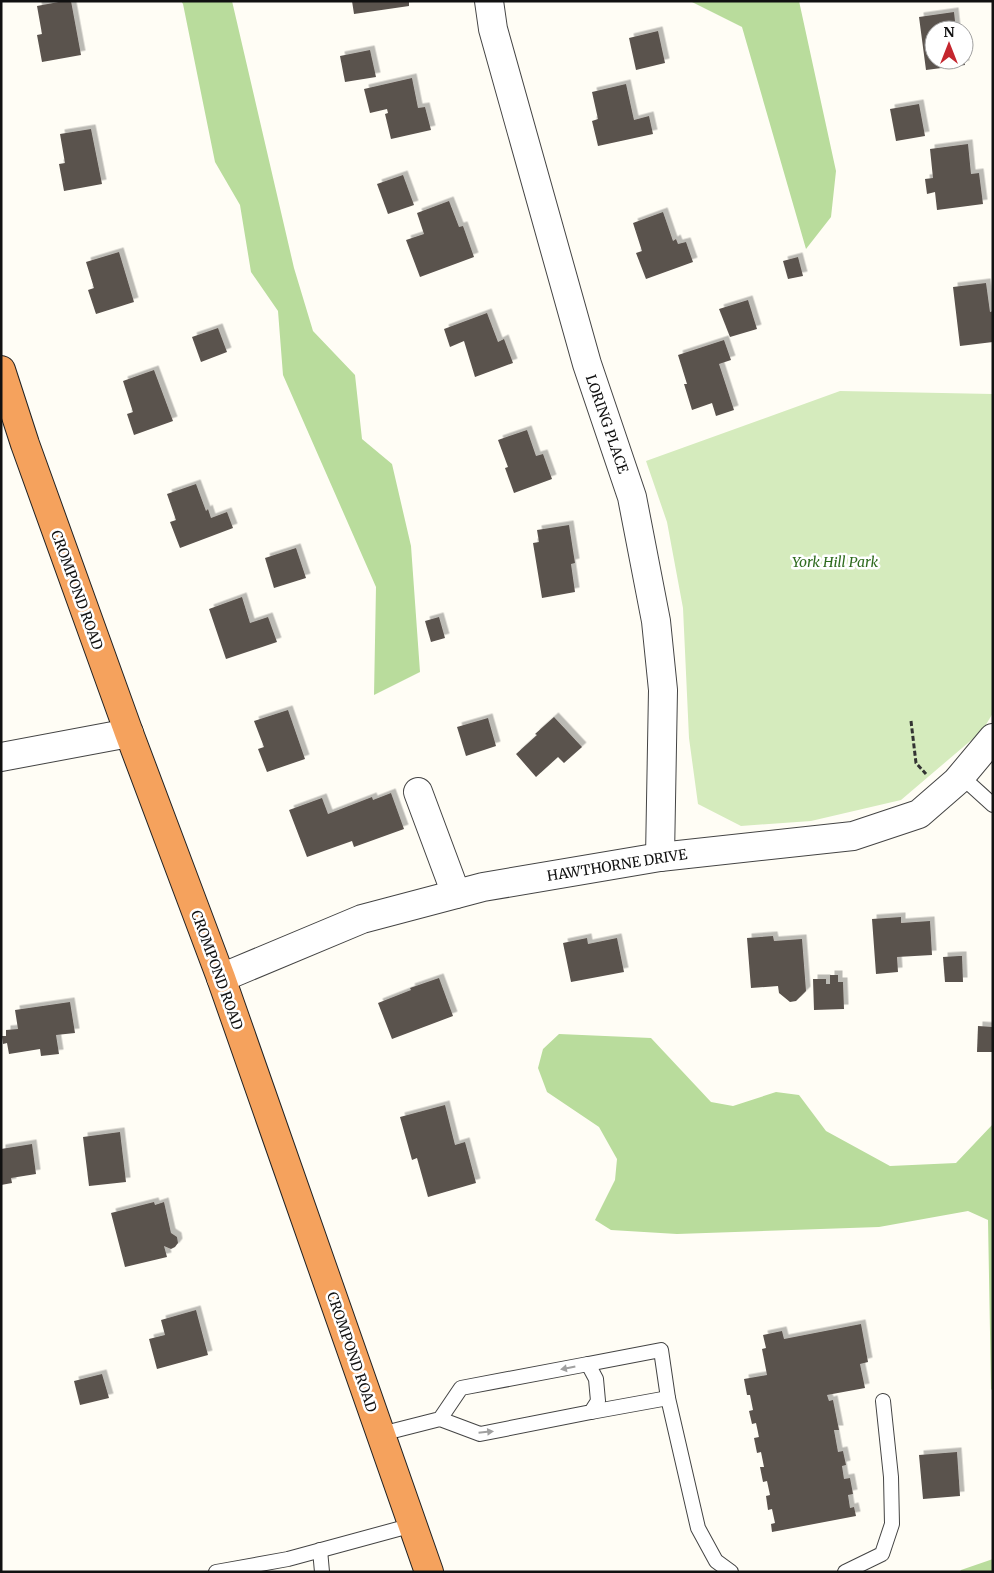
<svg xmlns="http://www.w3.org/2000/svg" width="994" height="1573" font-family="Merriweather,serif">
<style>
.green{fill:#d5ebbd}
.forest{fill:#b9dc9c}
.building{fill:#5a524d;filter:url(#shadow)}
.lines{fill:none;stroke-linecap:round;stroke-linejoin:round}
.lane-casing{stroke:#444;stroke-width:16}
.street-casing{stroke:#444;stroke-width:30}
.highway-casing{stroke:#222;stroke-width:30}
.path{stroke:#333;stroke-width:3;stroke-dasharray:5 2.5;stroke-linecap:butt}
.lane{stroke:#fff;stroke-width:14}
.street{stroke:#fff;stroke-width:28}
.highway{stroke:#f5a25d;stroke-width:28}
.oneway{fill:#a0a0a0}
.labels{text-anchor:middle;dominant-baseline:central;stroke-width:5;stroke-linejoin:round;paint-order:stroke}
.street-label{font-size:14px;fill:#111;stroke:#fff}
.park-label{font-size:14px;font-style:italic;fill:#2f6b1f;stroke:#fff}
</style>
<defs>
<filter id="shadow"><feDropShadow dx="4.5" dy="-4.5" stdDeviation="0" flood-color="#0004"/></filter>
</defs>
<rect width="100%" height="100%" fill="#fffdf5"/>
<path class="green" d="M 840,391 L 993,394 L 993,713 L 982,731 L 901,800 L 811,821 L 741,826 L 698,804 L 689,738 L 683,608 L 667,522 L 646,461 Z"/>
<g class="forest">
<path d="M 181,1 L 232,1 L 294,268 L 313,331 L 355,375 L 362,439 L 392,464 L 411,546 L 420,672 L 374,695 L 376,587 L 283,375 L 278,311 L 251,272 L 240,205 L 215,162 L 183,4 Z"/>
<path d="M 799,1 L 836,171 L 831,217 L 806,249 L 742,27 L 692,2 Z"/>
<path d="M 559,1034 L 651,1038 L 711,1102 L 733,1106 L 776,1092 L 799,1095 L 826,1131 L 890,1166 L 956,1163 L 993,1124 L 993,1391 L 991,1389 L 988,1220 L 968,1211 L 879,1227 L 677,1234 L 611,1230 L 595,1220 L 615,1180 L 617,1159 L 599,1127 L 547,1092 L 538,1068 L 543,1049 Z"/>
<path d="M 993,1559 L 993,1572 L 960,1572 L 961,1570 Z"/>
</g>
<g class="building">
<path d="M 64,1 L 71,1 L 81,55 L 42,62 L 37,35 L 42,34 L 37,6 Z"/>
<path d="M 352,1 L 409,1 L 409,6 L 354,14 Z"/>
<path d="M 954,12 L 956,30 L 934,30 L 934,60 L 964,60 L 965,65 L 926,70 L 919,17 Z"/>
<path d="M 658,31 L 665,63 L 636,70 L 629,38 Z"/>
<path d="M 370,50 L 376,77 L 345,82 L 340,56 Z"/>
<path d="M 412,78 L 418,108 L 425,107 L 431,130 L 391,139 L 385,114 L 388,113 L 387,109 L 370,113 L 364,89 Z"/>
<path d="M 626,84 L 634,120 L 649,116 L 653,134 L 598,146 L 592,121 L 598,119 L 592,92 Z"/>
<path d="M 919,104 L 925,136 L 896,141 L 890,109 Z"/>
<path d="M 91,129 L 102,184 L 64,191 L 59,164 L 65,163 L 60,134 Z"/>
<path d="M 968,144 L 971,174 L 979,173 L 983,204 L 937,210 L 935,192 L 927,194 L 925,179 L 933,178 L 930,149 Z"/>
<path d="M 403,175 L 414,205 L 388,214 L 377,184 Z"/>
<path d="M 449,201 L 459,227 L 463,226 L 474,257 L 420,277 L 406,240 L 424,234 L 417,213 Z"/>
<path d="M 663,212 L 673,241 L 676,239 L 678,244 L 686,242 L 693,262 L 646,279 L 636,253 L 642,251 L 633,223 Z"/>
<path d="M 119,252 L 134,302 L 96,314 L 88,290 L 94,288 L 86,262 Z"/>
<path d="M 798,257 L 803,276 L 788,279 L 783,261 Z"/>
<path d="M 986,283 L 990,312 L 993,311 L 993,342 L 960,346 L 953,287 Z"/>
<path d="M 748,300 L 757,329 L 730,337 L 719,309 Z"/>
<path d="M 487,313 L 498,342 L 504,339 L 513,363 L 475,377 L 464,341 L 450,347 L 444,329 Z"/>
<path d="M 218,328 L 227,352 L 201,362 L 192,337 Z"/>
<path d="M 724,340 L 731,360 L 719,364 L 734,410 L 716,416 L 712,403 L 692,410 L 684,384 L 687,384 L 678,355 Z"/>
<path d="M 154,370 L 173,421 L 134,435 L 127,414 L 133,412 L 123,381 Z"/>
<path d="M 527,430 L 536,456 L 543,454 L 552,479 L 514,493 L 505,468 L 508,467 L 498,440 Z"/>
<path d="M 196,484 L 206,511 L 208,509 L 211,518 L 227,512 L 233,528 L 180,548 L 170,522 L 176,520 L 167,494 Z"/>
<path d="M 569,525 L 575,563 L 571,564 L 575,592 L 542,598 L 533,543 L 539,542 L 537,530 Z"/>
<path d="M 296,548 L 306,578 L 274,588 L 265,558 Z"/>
<path d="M 242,597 L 250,623 L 268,617 L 277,642 L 226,659 L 209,609 Z"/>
<path d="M 439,617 L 445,638 L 431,642 L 425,621 Z"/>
<path d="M 288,710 L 305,759 L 267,772 L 258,749 L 264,747 L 254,721 Z"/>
<path d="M 554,717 L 582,747 L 564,763 L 558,757 L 536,777 L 516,754 L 537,735 L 535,734 Z"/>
<path d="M 488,718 L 496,746 L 466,756 L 457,727 Z"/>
<path d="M 391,793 L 404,829 L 354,847 L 352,841 L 307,857 L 289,810 L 322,798 L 328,814 L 372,797 L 373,800 Z"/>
<path d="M 901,917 L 901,923 L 930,921 L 932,955 L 897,957 L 898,972 L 876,974 L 872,919 Z"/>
<path d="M 773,936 L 774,941 L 802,939 L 806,991 L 796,1001 L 790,1002 L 779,993 L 778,986 L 751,988 L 747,938 Z"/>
<path d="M 587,938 L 588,944 L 617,938 L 624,972 L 571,982 L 563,943 Z"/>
<path d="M 959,956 L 962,956 L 963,982 L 945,982 L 943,957 Z"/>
<path d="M 830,975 L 838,975 L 838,982 L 843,982 L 844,1009 L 814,1010 L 813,979 L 826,979 L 826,984 L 830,984 Z"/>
<path d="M 439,978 L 453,1016 L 392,1039 L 378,1003 L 411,990 L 410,988 Z"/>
<path d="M 70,1002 L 75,1033 L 56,1035 L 59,1054 L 41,1056 L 40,1049 L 9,1054 L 7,1043 L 3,1044 L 2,1036 L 6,1036 L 6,1030 L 18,1029 L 15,1010 Z"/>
<path d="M 978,1026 L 993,1027 L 993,1052 L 977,1052 Z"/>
<path d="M 445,1105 L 455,1145 L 465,1142 L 476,1183 L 428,1197 L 417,1158 L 412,1160 L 400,1117 Z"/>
<path d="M 120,1132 L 126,1182 L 89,1186 L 83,1137 Z"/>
<path d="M 32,1144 L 36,1174 L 11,1178 L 12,1183 L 1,1185 L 1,1149 Z"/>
<path d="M 154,1202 L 155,1205 L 164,1202 L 171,1233 L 177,1237 L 178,1243 L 175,1247 L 171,1249 L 164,1246 L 167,1257 L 125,1267 L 111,1213 Z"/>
<path d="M 196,1310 L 208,1355 L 157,1369 L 149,1339 L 165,1335 L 161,1320 Z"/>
<path d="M 861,1324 L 868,1362 L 860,1364 L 865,1388 L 827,1395 L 829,1401 L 833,1400 L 839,1430 L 834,1430 L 838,1452 L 843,1451 L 846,1465 L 842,1466 L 844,1479 L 850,1478 L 853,1494 L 848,1495 L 850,1508 L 854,1507 L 856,1516 L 772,1532 L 771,1524 L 775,1523 L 772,1509 L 768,1510 L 766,1496 L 770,1495 L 767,1481 L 763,1482 L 760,1467 L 764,1467 L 761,1452 L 757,1453 L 754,1438 L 759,1437 L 756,1423 L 752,1424 L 749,1411 L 753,1410 L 750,1395 L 747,1395 L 744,1379 L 767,1375 L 762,1349 L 766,1348 L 763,1335 L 782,1331 L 784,1339 Z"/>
<path d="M 102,1374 L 109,1398 L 80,1405 L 74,1381 Z"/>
<path d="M 957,1452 L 960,1496 L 923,1499 L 919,1455 Z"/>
</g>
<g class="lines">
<defs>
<g id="lane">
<path d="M 961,776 L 993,805"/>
<path d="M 588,1364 L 661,1350 L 668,1398"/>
<path d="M 591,1412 L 668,1398 L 698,1528 L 716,1561 L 731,1572"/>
<path d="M 381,1434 L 440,1419 L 480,1434 L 591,1412 L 598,1401 L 596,1379 L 588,1364 L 461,1388 L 440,1419"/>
<path d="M 320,1550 L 322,1572"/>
<path d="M 216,1572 L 288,1559 L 413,1525"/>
<path d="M 845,1572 L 882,1554 L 892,1524 L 891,1477 L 883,1401"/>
</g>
<g id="street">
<path d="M 489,1 L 493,29 L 587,364 L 632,497 L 656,621 L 663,690 L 660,857"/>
<path d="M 1,757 L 129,733"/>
<path d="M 418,792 L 456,894"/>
<path d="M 221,978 L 362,919 L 483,887 L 660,857 L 853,836 L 919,814 L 957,781 L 993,738"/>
</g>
<path id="highway" d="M 1,370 L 25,444 L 129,733 L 221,978 L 429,1572"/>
</defs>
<use href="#lane" class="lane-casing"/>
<use href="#street" class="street-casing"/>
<use href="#highway" class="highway-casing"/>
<path class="path" d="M 911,721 L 916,763 L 926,774"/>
<use href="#lane" class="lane"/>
<use href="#street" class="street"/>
<use href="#highway" class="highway"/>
</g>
<defs><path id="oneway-solid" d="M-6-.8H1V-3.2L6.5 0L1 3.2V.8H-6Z" transform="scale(1.25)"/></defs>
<g class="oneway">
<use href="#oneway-solid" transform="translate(568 1368) rotate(169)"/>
<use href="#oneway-solid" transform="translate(486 1432) rotate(-6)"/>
</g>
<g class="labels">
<g class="street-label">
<text transform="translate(607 424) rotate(71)">LORING PLACE</text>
<text transform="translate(77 590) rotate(70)">CROMPOND ROAD</text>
<text transform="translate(617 865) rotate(-9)">HAWTHORNE DRIVE</text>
<text transform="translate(217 970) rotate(70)">CROMPOND ROAD</text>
<text transform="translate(352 1352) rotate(71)">CROMPOND ROAD</text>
</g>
<g class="park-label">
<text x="835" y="562">York Hill Park</text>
</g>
</g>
<rect width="994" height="1573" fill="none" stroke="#111111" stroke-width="5"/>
<g transform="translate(949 45)"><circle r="24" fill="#ffffff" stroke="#a0a0a0"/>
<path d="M0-4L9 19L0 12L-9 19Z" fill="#c4262e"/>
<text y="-8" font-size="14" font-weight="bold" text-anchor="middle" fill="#111111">N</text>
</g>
</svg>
